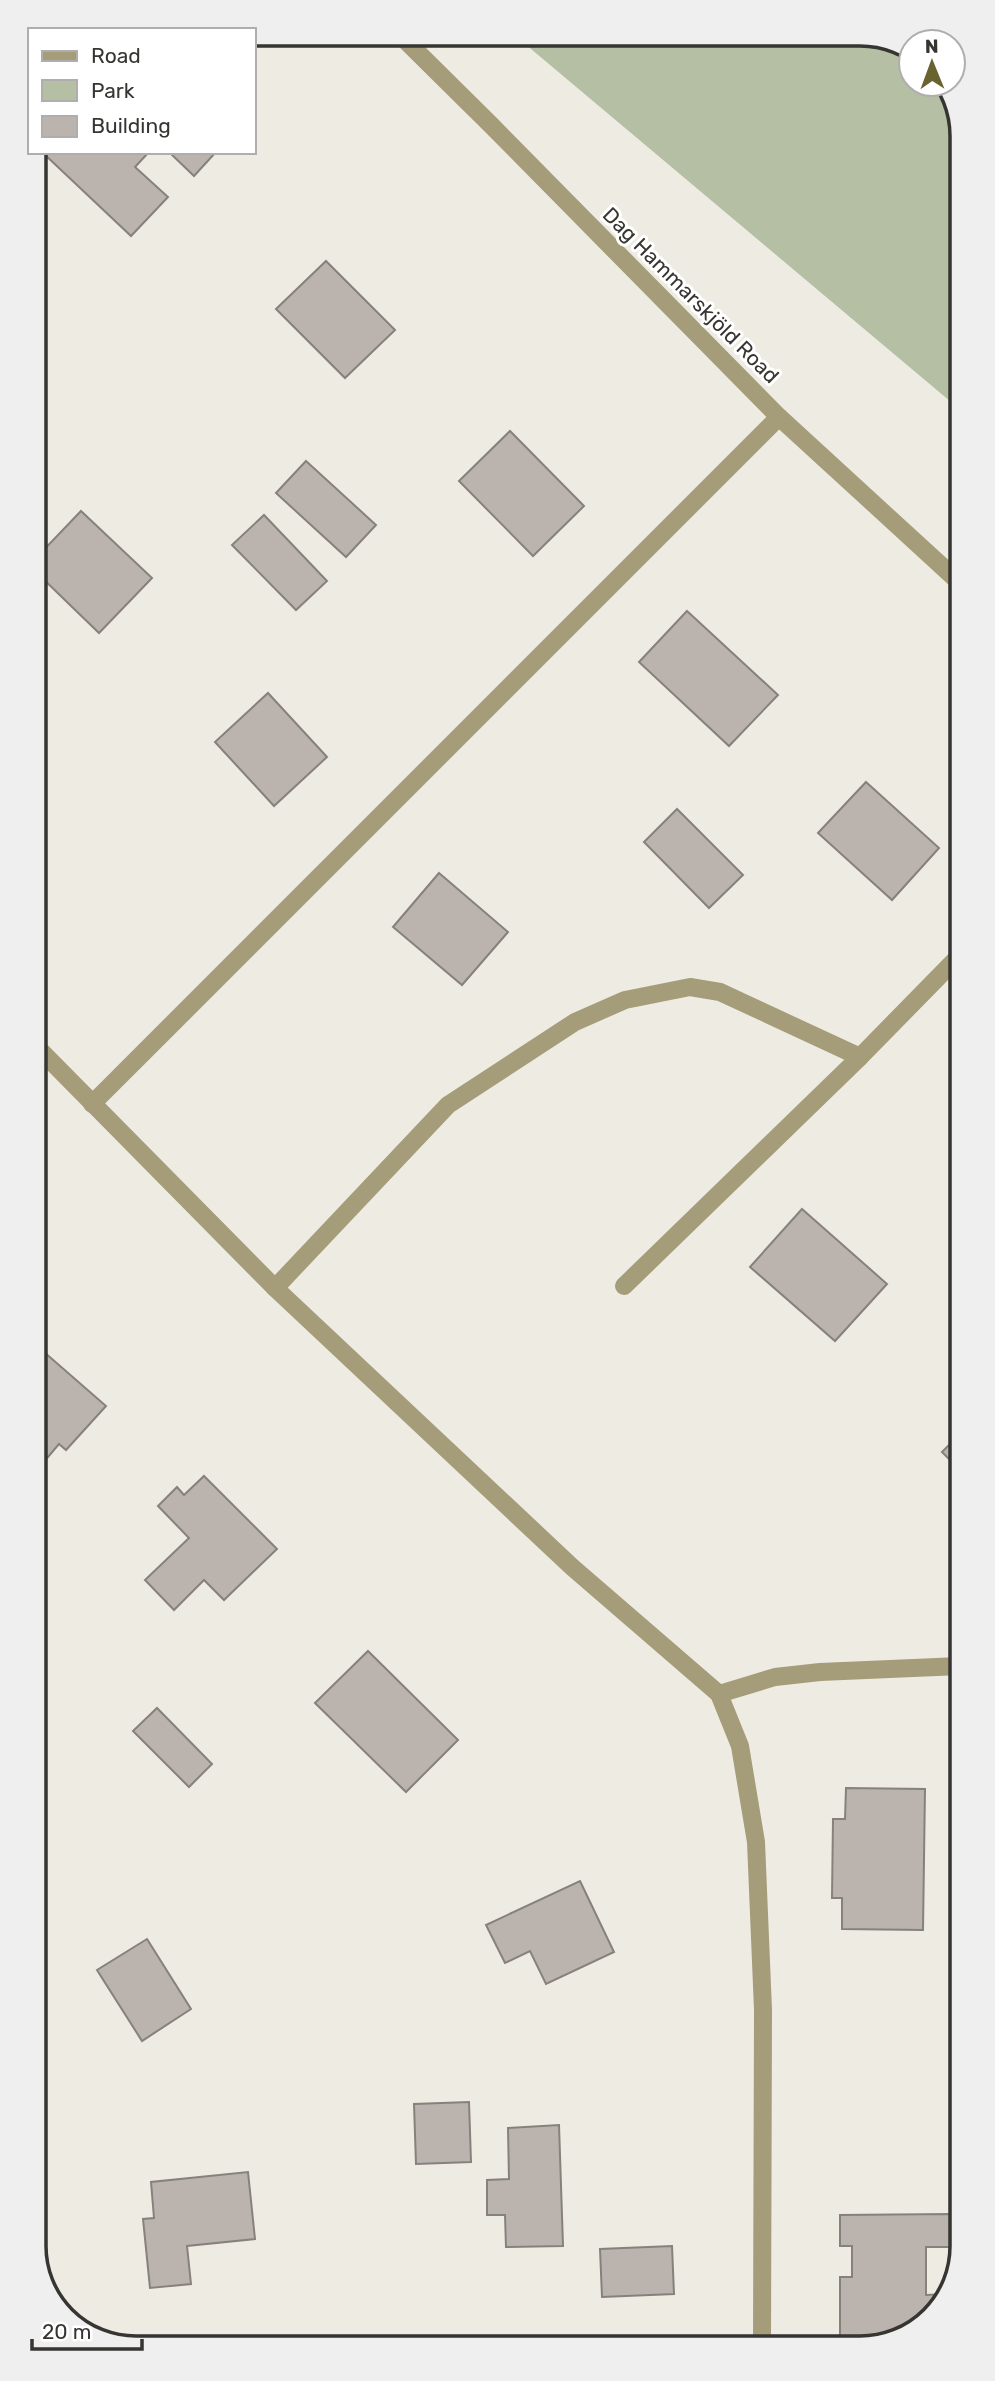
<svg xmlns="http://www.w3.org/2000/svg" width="995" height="2381" font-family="Rubik,sans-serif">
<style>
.green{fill:#b5bfa4}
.building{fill:#bbb4ae;stroke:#87817c;stroke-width:2}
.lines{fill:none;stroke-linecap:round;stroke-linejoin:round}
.minor{stroke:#a59c79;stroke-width:18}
.labels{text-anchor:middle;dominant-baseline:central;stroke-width:6;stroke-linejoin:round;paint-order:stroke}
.street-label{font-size:21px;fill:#363532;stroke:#fff}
.rim{fill:none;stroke:#363532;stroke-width:3.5}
</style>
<rect width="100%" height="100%" fill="#eeebe3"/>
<path class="green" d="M 512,33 L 866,34 L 911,51 L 911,84 L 943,84 L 956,103 L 957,407 Z"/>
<g class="building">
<path d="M 42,152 L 149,152 L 135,167 L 168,197 L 131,236 Z"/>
<path d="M 169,152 L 216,152 L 194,176 Z"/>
<path d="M 326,261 L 395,330 L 345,378 L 276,309 Z"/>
<path d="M 510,431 L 584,506 L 533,556 L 459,481 Z"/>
<path d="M 306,461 L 376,525 L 346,557 L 276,493 Z"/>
<path d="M 81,511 L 152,578 L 99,633 L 35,571 L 34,560 Z"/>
<path d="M 264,515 L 327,581 L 296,610 L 232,545 Z"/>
<path d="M 687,611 L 778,695 L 729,746 L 639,662 Z"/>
<path d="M 268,693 L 327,757 L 274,806 L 215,742 Z"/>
<path d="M 866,782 L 939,848 L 892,900 L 818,833 Z"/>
<path d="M 677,809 L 743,875 L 709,908 L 644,842 Z"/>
<path d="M 439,873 L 508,932 L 462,985 L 393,927 Z"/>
<path d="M 802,1209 L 887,1284 L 835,1341 L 750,1267 Z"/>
<path d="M 36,1345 L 106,1406 L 66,1450 L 59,1444 L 37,1470 Z"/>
<path d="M 960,1434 L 960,1470 L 942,1452 Z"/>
<path d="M 204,1476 L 277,1549 L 224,1600 L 204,1580 L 174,1610 L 145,1580 L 189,1538 L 158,1506 L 177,1487 L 184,1495 Z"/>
<path d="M 368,1651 L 458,1740 L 406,1792 L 315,1703 Z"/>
<path d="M 157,1708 L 212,1764 L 189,1787 L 133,1731 Z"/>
<path d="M 846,1788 L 925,1789 L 923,1930 L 842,1929 L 842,1898 L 832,1898 L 833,1819 L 845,1819 Z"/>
<path d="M 580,1881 L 614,1952 L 546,1984 L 530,1951 L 505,1963 L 486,1925 Z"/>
<path d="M 147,1939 L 191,2009 L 142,2041 L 97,1970 Z"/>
<path d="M 469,2102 L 471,2162 L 416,2164 L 414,2104 Z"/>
<path d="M 559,2125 L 563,2246 L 506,2247 L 505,2215 L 487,2215 L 487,2180 L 509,2179 L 508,2128 Z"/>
<path d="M 248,2172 L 255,2239 L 187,2246 L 191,2284 L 150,2288 L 143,2219 L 154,2218 L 151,2182 Z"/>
<path d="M 950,2214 L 951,2247 L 926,2247 L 926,2295 L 945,2294 L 941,2307 L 892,2342 L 840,2343 L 840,2277 L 852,2277 L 852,2246 L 840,2246 L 840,2215 Z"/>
<path d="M 672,2246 L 674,2294 L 602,2297 L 600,2249 Z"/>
</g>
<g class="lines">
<g class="minor">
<path d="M 398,33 L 492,126 L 779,417 L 958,581"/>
<path d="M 36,1046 L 275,1288 L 572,1567 L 719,1694 L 740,1746 L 756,1842 L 763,2010 L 762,2343"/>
<path d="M 92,1104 L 779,417"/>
<path d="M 624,1286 L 860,1057 L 959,956"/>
<path d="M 275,1288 L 448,1105 L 575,1022 L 625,1000 L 690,987 L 720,992 L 860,1057"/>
<path d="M 719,1694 L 775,1677 L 820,1672 L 960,1666"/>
</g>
</g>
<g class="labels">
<g class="street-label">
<text transform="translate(691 295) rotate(45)">Dag Hammarskjöld Road</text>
</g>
</g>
<path d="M0 0H995V2381H0ZM136 46H860A90 90 0 0 1 950 136V2246A90 90 0 0 1 860 2336H136A90 90 0 0 1 46 2246V136A90 90 0 0 1 136 46Z" fill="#efefef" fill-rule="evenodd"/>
<path class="rim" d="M136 46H860A90 90 0 0 1 950 136V2246A90 90 0 0 1 860 2336H136A90 90 0 0 1 46 2246V136A90 90 0 0 1 136 46Z"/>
<rect x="28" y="28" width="228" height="126" fill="#ffffff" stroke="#afaead" stroke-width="2"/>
<rect x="42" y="51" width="35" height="10" fill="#a59c79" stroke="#afaead" stroke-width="2"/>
<text x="91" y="63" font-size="21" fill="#363532">Road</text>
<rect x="42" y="80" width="35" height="21" fill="#b5bfa4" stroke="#afaead" stroke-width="2"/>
<text x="91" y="98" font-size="21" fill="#363532">Park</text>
<rect x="42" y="116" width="35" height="21" fill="#bbb4ae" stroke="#afaead" stroke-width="2"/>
<text x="91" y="133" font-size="21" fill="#363532">Building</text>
<g transform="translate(932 63) rotate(359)"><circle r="33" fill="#ffffff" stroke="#afaead" stroke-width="2"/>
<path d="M0-5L12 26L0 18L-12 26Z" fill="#6a622f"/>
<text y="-10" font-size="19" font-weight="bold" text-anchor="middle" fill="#363532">N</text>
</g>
<path d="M32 2339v10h110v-10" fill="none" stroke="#363532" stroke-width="3.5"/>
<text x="42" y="2339" font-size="21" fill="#363532" stroke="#ffffff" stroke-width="5" paint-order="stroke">20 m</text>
</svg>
